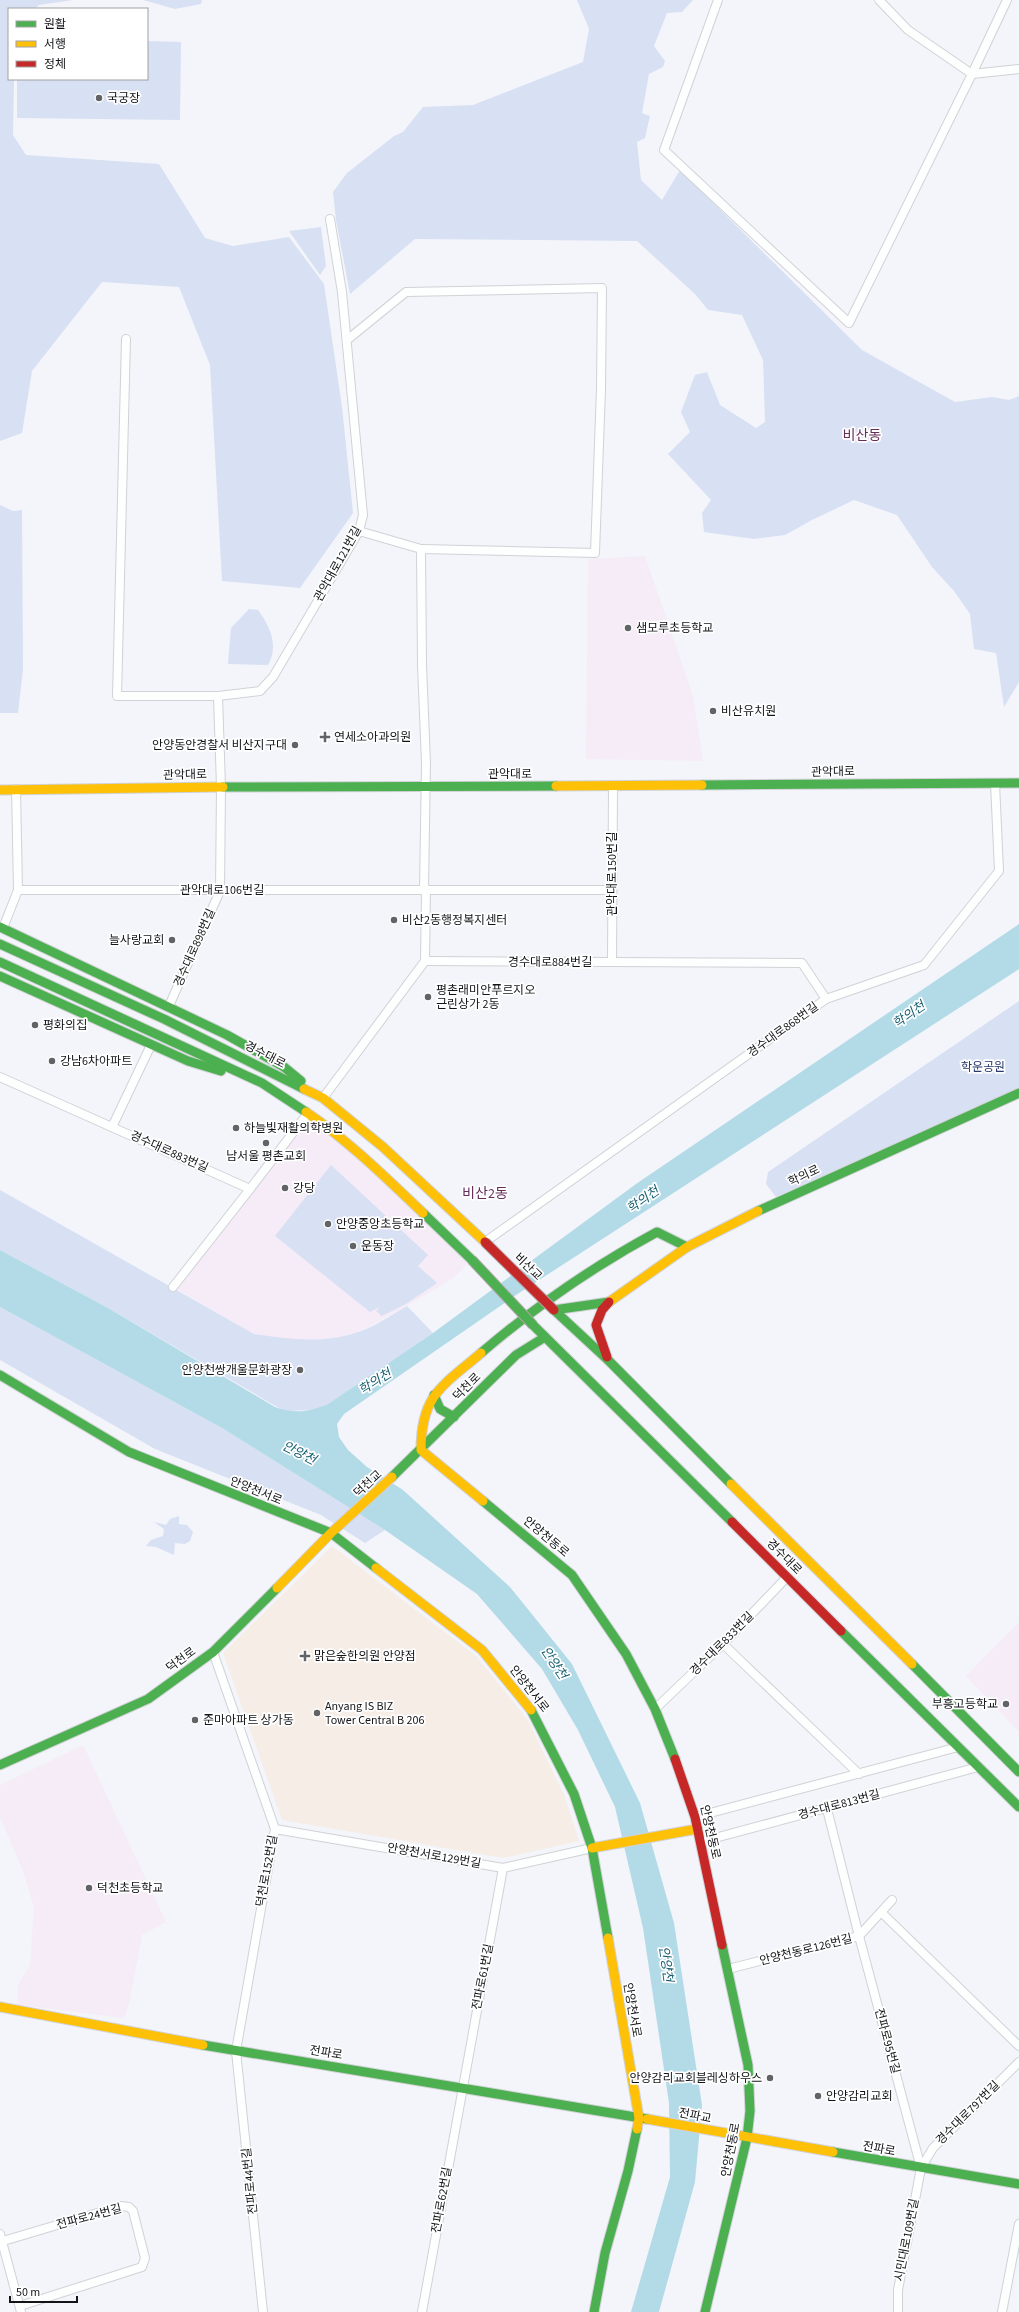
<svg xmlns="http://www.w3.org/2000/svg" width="1019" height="2312" font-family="'Source Sans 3','Noto Sans KR',sans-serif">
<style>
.commercial{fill:#f6ede6}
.education{fill:#f5ecf7}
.green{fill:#d8e0f3}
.water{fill:#b3dae7}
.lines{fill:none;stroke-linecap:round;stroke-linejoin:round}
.street-casing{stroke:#d0d2d6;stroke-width:10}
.fast-casing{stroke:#d0d2d6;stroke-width:11}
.slow-casing{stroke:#d0d2d6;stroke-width:11}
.jam-casing{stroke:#d0d2d6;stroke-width:11}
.street{stroke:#fdfefe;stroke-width:8}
.fast{stroke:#4caf50;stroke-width:9}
.slow{stroke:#ffc107;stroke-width:9}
.jam{stroke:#c62828;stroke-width:9}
.fast-bridge-casing{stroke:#aea4a6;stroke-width:11;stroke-linecap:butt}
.jam-bridge-casing{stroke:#aea4a6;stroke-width:11;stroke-linecap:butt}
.fast-bridge{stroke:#4caf50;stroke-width:9}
.jam-bridge{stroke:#c62828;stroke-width:9}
.poi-dot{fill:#616367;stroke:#fff;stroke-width:1.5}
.labels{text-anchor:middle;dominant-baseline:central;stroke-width:3.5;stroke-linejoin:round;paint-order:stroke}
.poi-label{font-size:12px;fill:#131418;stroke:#fff;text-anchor:start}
.street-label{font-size:12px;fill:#131418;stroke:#fff}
.park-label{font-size:12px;fill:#29396c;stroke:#fff}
.water-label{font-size:13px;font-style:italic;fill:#155e70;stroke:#fff}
.quarter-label{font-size:14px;fill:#662e5a;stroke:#fff}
</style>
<rect width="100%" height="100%" fill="#f3f5fa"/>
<path class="commercial" d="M 332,1546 L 476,1656 L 528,1720 L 565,1797 L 579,1841 L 503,1858 L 282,1820 L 223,1653 Z"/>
<g class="education">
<path d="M 645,556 L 693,696 L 703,761 L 586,759 L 588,559 Z"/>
<path d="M 308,1113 L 472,1260 L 452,1279 L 407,1306 L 356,1333 L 325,1340 L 290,1340 L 254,1334 L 173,1287 Z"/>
<path d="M 1019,1622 L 1019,1732 L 966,1676 Z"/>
<path d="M 83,1745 L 166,1922 L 142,1935 L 129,2004 L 124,2018 L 18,2005 L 18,1985 L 30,1965 L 34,1907 L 22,1868 L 0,1817 L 0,1785 Z"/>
</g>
<g class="green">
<path d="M 0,0 L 73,0 L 39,5 L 35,9 L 9,9 L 9,79 L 14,79 L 13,135 L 26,155 L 159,164 L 205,238 L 233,246 L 289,237 L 324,284 L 342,407 L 353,513 L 300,588 L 222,581 L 210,365 L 179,287 L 102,282 L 32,371 L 22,433 L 0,441 Z"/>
<path d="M 143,0 L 202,0 L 201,4 L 175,9 Z"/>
<path d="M 577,0 L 693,0 L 682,12 L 667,13 L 654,46 L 665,61 L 663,67 L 649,74 L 642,113 L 650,116 L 645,138 L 637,142 L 641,180 L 662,200 L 680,170 L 862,350 L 955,402 L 992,397 L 1009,400 L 1019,396 L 1019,682 L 1004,707 L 996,653 L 974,649 L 970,614 L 954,591 L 932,567 L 897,515 L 854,500 L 812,520 L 785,535 L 754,539 L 704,532 L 702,513 L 711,500 L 668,454 L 690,432 L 681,412 L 695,375 L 707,372 L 720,405 L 756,428 L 765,422 L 763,360 L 742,315 L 708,310 L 695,294 L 637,241 L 415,239 L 350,294 L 336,220 L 333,192 L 347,173 L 394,136 L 403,132 L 423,107 L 473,105 L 583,62 L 589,29 Z"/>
<path d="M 147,41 L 181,42 L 180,120 L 17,118 L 17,79 L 147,79 Z"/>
<path d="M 321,227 L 326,266 L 320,275 L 289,231 Z"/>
<path d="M 0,505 L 13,511 L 22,510 L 23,669 L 18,713 L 0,713 Z"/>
<path d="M 249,609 L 258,610 C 270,626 279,646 268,665 L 228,664 L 231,628 Z"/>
<path d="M 1019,1001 L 1019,1088 L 776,1197 L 766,1184 L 768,1172 Z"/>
<path d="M 331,1165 L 428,1255 L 418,1266 L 437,1283 L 406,1304 L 382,1316 L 376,1311 L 380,1307 L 370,1312 L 275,1236 Z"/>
<path d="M 0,1190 L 254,1334 C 288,1339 321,1344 355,1333 C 373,1328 391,1315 407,1306 L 433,1333 L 328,1404 L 315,1410 L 284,1411 L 108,1308 L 0,1250 Z"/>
<path d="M 0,1307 L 222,1428 L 385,1530 L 365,1543 L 321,1515 L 155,1449 L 0,1360 Z"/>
<path d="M 179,1516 L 179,1524 L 187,1525 L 193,1532 L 190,1541 L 185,1544 L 175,1543 L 174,1555 L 156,1547 L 146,1546 L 151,1540 L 163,1536 L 164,1529 L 154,1522 L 166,1525 L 170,1519 Z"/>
</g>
<path class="water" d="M 1019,924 L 1019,969 L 516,1295 L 344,1414 L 337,1424 L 339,1437 L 348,1450 L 367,1467 L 403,1490 L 510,1587 L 572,1664 L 640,1803 L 674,1923 L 702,2105 L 695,2182 L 659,2312 L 631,2312 L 670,2177 L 669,2103 L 643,1928 L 615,1807 L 578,1730 L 542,1669 L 477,1594 L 385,1530 L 222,1428 L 0,1307 L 0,1250 L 108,1308 L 275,1407 C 294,1414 310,1412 328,1404 L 433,1333 L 636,1184 Z"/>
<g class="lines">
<defs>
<g id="street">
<path d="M 718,0 L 664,150 L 849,323 L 972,74 L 908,30 L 879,0"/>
<path d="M 972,74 L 1007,0"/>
<path d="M 972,74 L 1019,69"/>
<path d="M 126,339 L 117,696 L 218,696"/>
<path d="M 347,340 L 406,292 L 602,288 L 601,389 L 595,553 L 421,549"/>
<path d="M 359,531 L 421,549 L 422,665 L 426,763 L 424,889"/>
<path d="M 16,789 L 18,890 L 612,890"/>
<path d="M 3,928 L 18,890"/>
<path d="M 425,961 L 802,963 L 826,999"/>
<path d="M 425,961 L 426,889"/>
<path d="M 612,962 L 613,786"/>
<path d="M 169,1006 L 220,891 L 221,787 L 218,696 L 260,691 L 273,677 L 359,531 L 363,515 L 342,292 L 330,219"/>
<path d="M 0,1077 L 250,1189 L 308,1113"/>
<path d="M 323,1098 L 425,961"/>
<path d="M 112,1127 L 151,1045"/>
<path d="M 485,1242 L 826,999 L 924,965 L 999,871 L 995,783"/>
<path d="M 173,1287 L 250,1189"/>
<path d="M 723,1644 L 859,1774"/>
<path d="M 213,1652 L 275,1829 L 236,2051 L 263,2312"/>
<path d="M 655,1709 L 723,1644 L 787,1577"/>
<path d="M 827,1809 L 859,1936 L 921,2168"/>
<path d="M 695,1817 L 958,1747"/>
<path d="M 275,1829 L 503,1868 L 592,1848"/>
<path d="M 700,1842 L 978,1767"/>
<path d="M 881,1912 L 1019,2046"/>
<path d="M 728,1969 L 859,1936 L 892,1900"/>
<path d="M 0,2234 L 21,2312"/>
<path d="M 0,2242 L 121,2206 L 129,2207 L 133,2211 L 145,2258 L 142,2267 L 20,2306"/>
<path d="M 422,2312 L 503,1868"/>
<path d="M 898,2312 L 898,2290 L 921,2168 L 933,2148 L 1019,2062"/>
<path d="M 1002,2312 L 1019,2224"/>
</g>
<g id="fast">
<path d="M 702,785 L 1019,783"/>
<path d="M 223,787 L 556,786"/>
<path d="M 0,927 L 227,1035 L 284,1067 L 301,1081"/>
<path d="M 0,944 L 164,1019 L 304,1089"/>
<path d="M 0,962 L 262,1083 L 306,1112"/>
<path d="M 0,976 L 188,1061 L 221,1071"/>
<path d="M 758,1211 L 1019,1093"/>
<path d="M 423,1213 L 472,1260"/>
<path d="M 554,1310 L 609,1361 L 731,1484"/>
<path d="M 554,1310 L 609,1302"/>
<path d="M 533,1325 L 732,1522"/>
<path d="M 481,1353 C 536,1306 594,1266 657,1232 L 687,1247"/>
<path d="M 0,1375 L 129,1452 L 331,1533 L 376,1568"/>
<path d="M 434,1395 L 440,1409 L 454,1417"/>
<path d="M 392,1477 L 516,1355 L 545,1337"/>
<path d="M 483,1501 L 572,1575 L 626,1654 L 655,1709 L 675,1759"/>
<path d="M 841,1631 L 1019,1807"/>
<path d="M 912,1664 L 1019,1772"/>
<path d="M 531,1710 L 574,1794 L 592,1848 L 608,1938"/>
<path d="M 0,1765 L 148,1699 L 213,1652 L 277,1588"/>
<path d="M 203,2045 L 647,2119"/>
<path d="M 833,2152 L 1019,2184"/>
<path d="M 594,2312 L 605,2253 L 628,2171 L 637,2129"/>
<path d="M 705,2312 L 747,2138 L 750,2111 L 748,2065 L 722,1945"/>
</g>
<g id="slow">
<path d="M 556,786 L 702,785"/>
<path d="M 0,790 L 223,787"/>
<path d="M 304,1089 L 323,1098 L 383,1147 L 485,1242"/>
<path d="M 306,1112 C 349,1141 386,1178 423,1213"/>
<path d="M 609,1302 L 687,1247 L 758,1211"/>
<path d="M 481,1353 C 443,1386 421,1394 421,1450 L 483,1501"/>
<path d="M 731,1484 L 912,1664"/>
<path d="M 376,1568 L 482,1650 L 531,1710"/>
<path d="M 277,1588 L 331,1533 L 392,1477"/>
<path d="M 592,1848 L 697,1829"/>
<path d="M 608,1938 L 639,2118 L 637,2129"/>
<path d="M 0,2007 L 203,2045"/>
<path d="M 647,2119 L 833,2152"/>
</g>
<g id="jam">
<path d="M 607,1357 L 596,1325 L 602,1310 L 609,1302"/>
<path d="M 732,1522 L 841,1631"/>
<path d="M 675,1759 L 695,1817 L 722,1945"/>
</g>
</defs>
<use href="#street" class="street-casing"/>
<use href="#fast" class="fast-casing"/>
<use href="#slow" class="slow-casing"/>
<use href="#jam" class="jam-casing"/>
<use href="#street" class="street"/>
<use href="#fast" class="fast"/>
<use href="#slow" class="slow"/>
<use href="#jam" class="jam"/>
<defs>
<path id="fast-bridge" d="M 472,1260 L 533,1325"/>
<path id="jam-bridge" d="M 485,1242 L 554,1310"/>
</defs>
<use href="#fast-bridge" class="fast-bridge-casing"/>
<use href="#jam-bridge" class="jam-bridge-casing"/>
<use href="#fast-bridge" class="fast-bridge"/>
<use href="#jam-bridge" class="jam-bridge"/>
</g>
<g class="poi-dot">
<circle cx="99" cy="98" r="4"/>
<circle cx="628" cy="628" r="4"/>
<circle cx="713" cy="711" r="4"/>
<path d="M323 731h4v4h4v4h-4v4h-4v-4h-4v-4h4z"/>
<circle cx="295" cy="745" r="4"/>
<circle cx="394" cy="920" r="4"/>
<circle cx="172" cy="940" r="4"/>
<circle cx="428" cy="997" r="4"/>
<circle cx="35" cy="1025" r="4"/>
<circle cx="52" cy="1061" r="4"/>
<circle cx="236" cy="1128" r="4"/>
<circle cx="266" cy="1143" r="4"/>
<circle cx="285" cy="1188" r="4"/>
<circle cx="328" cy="1224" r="4"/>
<circle cx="353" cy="1246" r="4"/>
<circle cx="300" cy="1370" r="4"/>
<path d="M303 1650h4v4h4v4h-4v4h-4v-4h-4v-4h4z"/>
<circle cx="1006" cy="1704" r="4"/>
<circle cx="317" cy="1713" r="4"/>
<circle cx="195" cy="1720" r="4"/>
<circle cx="89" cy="1888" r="4"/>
<circle cx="770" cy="2078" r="4"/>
<circle cx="818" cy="2096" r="4"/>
</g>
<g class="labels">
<g class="poi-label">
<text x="107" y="98">국궁장</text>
<text x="636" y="628">샘모루초등학교</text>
<text x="721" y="711">비산유치원</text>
<text x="334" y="737">연세소아과의원</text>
<text x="287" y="745" text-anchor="end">안양동안경찰서 비산지구대</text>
<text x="402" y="920">비산2동행정복지센터</text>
<text x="164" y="940" text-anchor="end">늘사랑교회</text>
<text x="436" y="990">평촌래미안푸르지오<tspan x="436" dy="14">근린상가 2동</tspan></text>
<text x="43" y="1025">평화의집</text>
<text x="60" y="1061">강남6차아파트</text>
<text x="244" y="1128">하늘빛재활의학병원</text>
<text x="266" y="1156" text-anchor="middle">남서울 평촌교회</text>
<text x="293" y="1188">강당</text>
<text x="336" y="1224">안양중앙초등학교</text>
<text x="361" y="1246">운동장</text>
<text x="292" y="1370" text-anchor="end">안양천쌍개울문화광장</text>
<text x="314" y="1656">맑은숲한의원 안양점</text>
<text x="998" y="1704" text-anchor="end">부흥고등학교</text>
<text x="325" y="1706">Anyang IS BIZ<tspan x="325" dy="14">Tower Central B 206</tspan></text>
<text x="203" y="1720">준마아파트 상가동</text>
<text x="97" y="1888">덕천초등학교</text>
<text x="762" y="2078" text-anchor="end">안양감리교회블레싱하우스</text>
<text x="826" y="2096">안양감리교회</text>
</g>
<g class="street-label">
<text transform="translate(338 564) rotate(-61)">관악대로121번길</text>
<text transform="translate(833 772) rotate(-1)">관악대로</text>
<text x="510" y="774">관악대로</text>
<text transform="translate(185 775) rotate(-1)">관악대로</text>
<text transform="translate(612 874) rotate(-90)">관악대로150번길</text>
<text x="222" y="890">관악대로106번길</text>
<text transform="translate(195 948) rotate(-66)">경수대로898번길</text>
<text x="550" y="962">경수대로884번길</text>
<text transform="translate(783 1030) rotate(-36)">경수대로868번길</text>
<text transform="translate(265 1055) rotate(27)">경수대로</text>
<text transform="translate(169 1152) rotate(24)">경수대로883번길</text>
<text transform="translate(804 1176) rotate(-25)">학의로</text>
<text transform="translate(528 1267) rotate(44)">비산교</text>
<text transform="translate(467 1387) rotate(-45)">덕천로</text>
<text transform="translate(368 1484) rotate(-43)">덕천교</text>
<text transform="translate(256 1491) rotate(22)">안양천서로</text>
<text transform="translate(546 1537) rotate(40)">안양천동로</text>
<text transform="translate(784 1557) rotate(45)">경수대로</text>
<text transform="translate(722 1644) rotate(-45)">경수대로833번길</text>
<text transform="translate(181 1660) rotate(-36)">덕천로</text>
<text transform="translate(529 1689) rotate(52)">안양천서로</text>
<text transform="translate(839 1805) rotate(-15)">경수대로813번길</text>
<text transform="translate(710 1832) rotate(77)">안양천동로</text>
<text transform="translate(434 1856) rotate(10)">안양천서로129번길</text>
<text transform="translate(267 1871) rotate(-80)">덕천로152번길</text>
<text transform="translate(806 1950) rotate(-14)">안양천동로126번길</text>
<text transform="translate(483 1977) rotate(-79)">전파로61번길</text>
<text transform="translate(632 2010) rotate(80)">안양천서로</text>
<text transform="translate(887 2041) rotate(75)">전파로95번길</text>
<text transform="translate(326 2053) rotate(9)">전파로</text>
<text transform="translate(968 2113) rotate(-45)">경수대로797번길</text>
<text transform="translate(695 2116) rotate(11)">전파교</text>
<text transform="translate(879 2149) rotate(10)">전파로</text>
<text transform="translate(731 2150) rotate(-79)">안양천동로</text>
<text transform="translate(250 2181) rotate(-96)">전파로44번길</text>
<text transform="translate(442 2200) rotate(-80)">전파로62번길</text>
<text transform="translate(89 2217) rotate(-15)">전파로24번길</text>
<text transform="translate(907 2240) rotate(-79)">시민대로109번길</text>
</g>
<g class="park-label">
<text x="983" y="1067">학운공원</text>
</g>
<g class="water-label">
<text transform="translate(909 1015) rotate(-35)">학의천</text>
<text transform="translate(643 1200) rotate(-35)">학의천</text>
<text transform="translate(375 1382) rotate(-32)">학의천</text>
<text transform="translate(299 1453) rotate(27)">안양천</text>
<text transform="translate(554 1663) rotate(56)">안양천</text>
<text transform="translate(666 1964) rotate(82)">안양천</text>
</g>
<g class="quarter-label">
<text x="862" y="436">비산동</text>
<text x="485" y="1194">비산2동</text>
</g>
</g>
<rect x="8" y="8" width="140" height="72" fill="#ffffff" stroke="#a1a1a3"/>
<rect x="16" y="21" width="20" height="6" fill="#4caf50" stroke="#a1a1a3"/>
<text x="44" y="28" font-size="12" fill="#131418">원활</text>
<rect x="16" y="41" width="20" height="6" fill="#ffc107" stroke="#a1a1a3"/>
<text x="44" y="48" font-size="12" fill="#131418">서행</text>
<rect x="16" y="61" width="20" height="6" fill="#c62828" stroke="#a1a1a3"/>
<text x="44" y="68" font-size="12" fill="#131418">정체</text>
<path d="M10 2296v6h67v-6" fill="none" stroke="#131418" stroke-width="2"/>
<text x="16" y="2296" font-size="12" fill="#131418" stroke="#ffffff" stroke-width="3" paint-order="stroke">50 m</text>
</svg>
